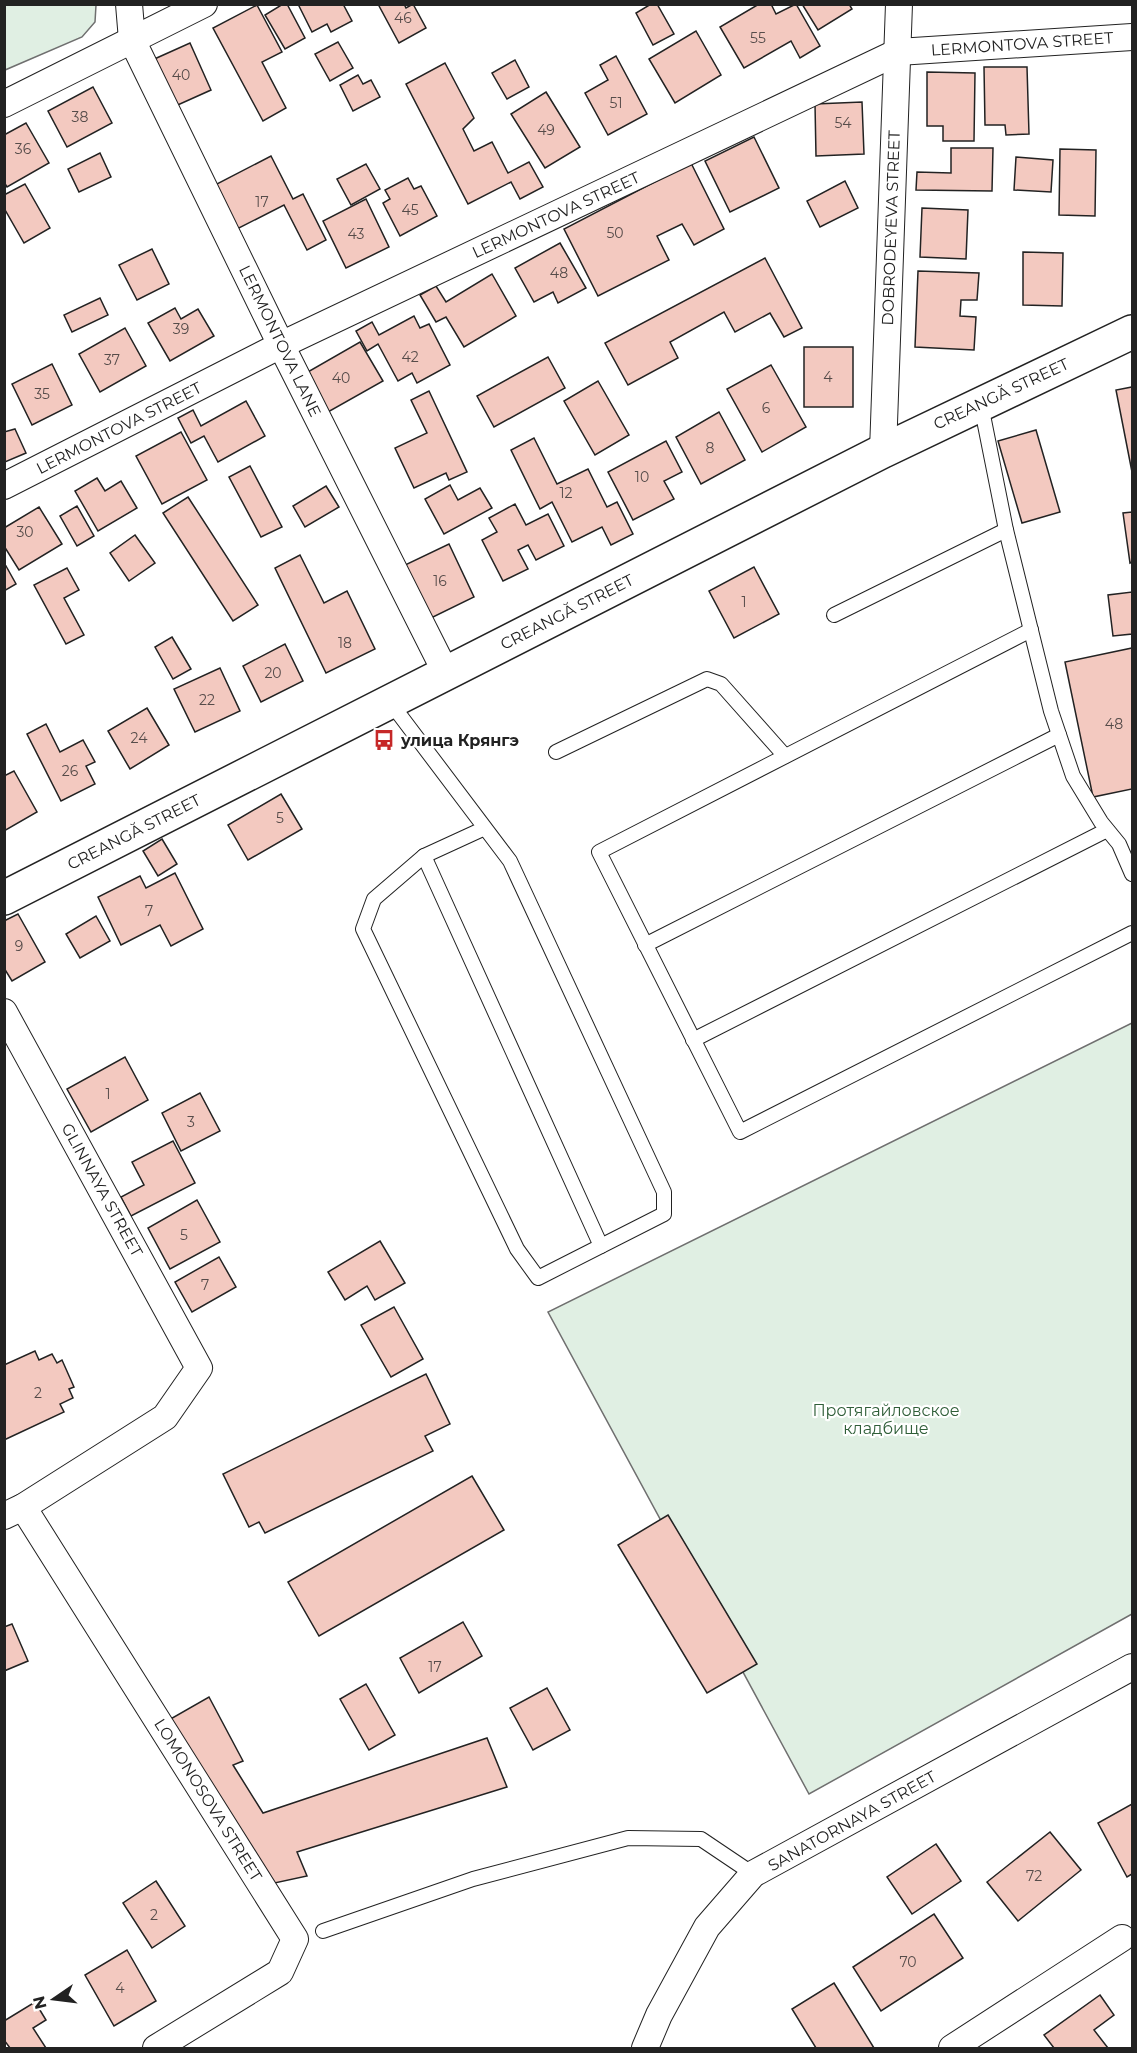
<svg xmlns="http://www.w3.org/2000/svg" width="1137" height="2053" font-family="Montserrat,sans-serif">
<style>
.green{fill:#e0efe3;stroke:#6f6f6f;stroke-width:1.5}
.building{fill:#f3c9c0;stroke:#222;stroke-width:1.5}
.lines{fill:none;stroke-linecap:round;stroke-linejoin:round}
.lane-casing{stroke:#222;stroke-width:16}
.street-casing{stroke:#222;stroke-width:28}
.secondary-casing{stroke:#222;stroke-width:36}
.lane{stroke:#fff;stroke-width:14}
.street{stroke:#fff;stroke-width:26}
.secondary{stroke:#fff;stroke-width:33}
.labels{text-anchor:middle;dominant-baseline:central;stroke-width:4.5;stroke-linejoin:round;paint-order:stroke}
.number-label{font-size:14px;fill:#564c4a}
.street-label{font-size:16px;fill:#222;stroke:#fff}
.poi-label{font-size:16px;font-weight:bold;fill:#222;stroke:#fff;text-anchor:start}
.park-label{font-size:16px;fill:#2f5e38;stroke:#fff}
</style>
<rect width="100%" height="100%" fill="#fff"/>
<g class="green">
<path d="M 5,4 L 96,5 L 95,22 L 82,37 L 5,70 Z"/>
<path d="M 1132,1023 L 1132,1614 L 809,1794 L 548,1312 Z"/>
</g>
<g class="building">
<path d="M 283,4 L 287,4 L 305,38 L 285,49 L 265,15 Z"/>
<path d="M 298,4 L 343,4 L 352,21 L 331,32 L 327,24 L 312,32 Z"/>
<path d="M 378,4 L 404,4 L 406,8 L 413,4 L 426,28 L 399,43 Z"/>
<path d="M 651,4 L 657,4 L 674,34 L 653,45 L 636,13 Z"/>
<path d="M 759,4 L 771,4 L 776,14 L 796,4 L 820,46 L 800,58 L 791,41 L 744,68 L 720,27 Z"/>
<path d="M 802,4 L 849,4 L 852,9 L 818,30 Z"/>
<path d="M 257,5 L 282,52 L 262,62 L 286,108 L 263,121 L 213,28 Z"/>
<path d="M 696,31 L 721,75 L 675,103 L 649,59 Z"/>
<path d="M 338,42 L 353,68 L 330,81 L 315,54 Z"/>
<path d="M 190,43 L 211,90 L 171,108 L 150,61 Z"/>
<path d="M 616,56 L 647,114 L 608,135 L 585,93 L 608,80 L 600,65 Z"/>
<path d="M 515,60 L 529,87 L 507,99 L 492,73 Z"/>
<path d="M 445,63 L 474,118 L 463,129 L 474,151 L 492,142 L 508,173 L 529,162 L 543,187 L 520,199 L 511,182 L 468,204 L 406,84 Z"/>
<path d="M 984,67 L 1027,67 L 1029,134 L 1006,135 L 1005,125 L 985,125 Z"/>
<path d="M 927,72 L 975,73 L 974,141 L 943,141 L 943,126 L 927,126 Z"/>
<path d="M 358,75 L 363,84 L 371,80 L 380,97 L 353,111 L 340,85 Z"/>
<path d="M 93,87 L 112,123 L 67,147 L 48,111 Z"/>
<path d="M 546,92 L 580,147 L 545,168 L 511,114 Z"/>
<path d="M 862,102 L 864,154 L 816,156 L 815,104 Z"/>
<path d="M 26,123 L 49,163 L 7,187 L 4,182 L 4,135 Z"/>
<path d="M 754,137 L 779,188 L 730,212 L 705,161 Z"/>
<path d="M 951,148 L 993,148 L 992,191 L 916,190 L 917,172 L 951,173 Z"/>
<path d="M 1060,149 L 1096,150 L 1095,216 L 1059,215 Z"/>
<path d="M 100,153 L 111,177 L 79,192 L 68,169 Z"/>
<path d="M 271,156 L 293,199 L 303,194 L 326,240 L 307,250 L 284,205 L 233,231 L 211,187 Z"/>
<path d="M 1016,157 L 1053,160 L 1051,192 L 1014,190 Z"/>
<path d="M 691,163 L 724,229 L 694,245 L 682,224 L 657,236 L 669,260 L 598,296 L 564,229 Z"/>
<path d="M 366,164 L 380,189 L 351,205 L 337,179 Z"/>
<path d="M 408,178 L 414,189 L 421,186 L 437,216 L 400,236 L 383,203 L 390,199 L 385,190 Z"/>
<path d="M 845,181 L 858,208 L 820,227 L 807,201 Z"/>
<path d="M 25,184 L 50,228 L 24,243 L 4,208 L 4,195 Z"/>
<path d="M 366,199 L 389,247 L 346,268 L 323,221 Z"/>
<path d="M 922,208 L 968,210 L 966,259 L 920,257 Z"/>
<path d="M 560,243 L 586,288 L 558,303 L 553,292 L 534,302 L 515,268 Z"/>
<path d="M 152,249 L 169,284 L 137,300 L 119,265 Z"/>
<path d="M 1023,252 L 1063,253 L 1062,306 L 1023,305 Z"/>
<path d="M 765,258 L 802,328 L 784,337 L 770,313 L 735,332 L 724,312 L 670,342 L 678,358 L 628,385 L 605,343 Z"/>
<path d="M 918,271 L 979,273 L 977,300 L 961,300 L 960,316 L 976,317 L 974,350 L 915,347 Z"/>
<path d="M 492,274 L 516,316 L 464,347 L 446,317 L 436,322 L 420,295 L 436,286 L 446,302 Z"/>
<path d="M 100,298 L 108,315 L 72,332 L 64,315 Z"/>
<path d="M 175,308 L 181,319 L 198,309 L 214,336 L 170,361 L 148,323 Z"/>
<path d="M 414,316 L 420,328 L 429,324 L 450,365 L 417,383 L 412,373 L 398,381 L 378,344 L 367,351 L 356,331 L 372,322 L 379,335 Z"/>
<path d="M 125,328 L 146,366 L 100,392 L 79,354 Z"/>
<path d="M 360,342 L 383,381 L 328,412 L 306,373 Z"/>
<rect x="804" y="347" width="49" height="60"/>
<path d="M 548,357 L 565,388 L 494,427 L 477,396 Z"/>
<path d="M 52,364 L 72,405 L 32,425 L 12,384 Z"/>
<path d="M 771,365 L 806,427 L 762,452 L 727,389 Z"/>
<path d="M 598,381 L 629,435 L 595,455 L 564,401 Z"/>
<path d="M 1132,387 L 1132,472 L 1116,390 Z"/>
<path d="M 429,391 L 467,472 L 449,480 L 446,473 L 414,488 L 395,448 L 427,433 L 411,400 Z"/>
<path d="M 246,401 L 265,436 L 218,462 L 204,436 L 191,443 L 178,418 L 193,410 L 201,426 Z"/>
<path d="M 719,412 L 745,460 L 701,484 L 676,437 Z"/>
<path d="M 15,429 L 26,453 L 5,462 L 4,432 Z"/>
<path d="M 1036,430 L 1060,512 L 1022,523 L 998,441 Z"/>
<path d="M 181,432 L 207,480 L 162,504 L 136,456 Z"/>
<path d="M 534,438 L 557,484 L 588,469 L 607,507 L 617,502 L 633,534 L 611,545 L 602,527 L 572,542 L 552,502 L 540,509 L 511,450 Z"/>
<path d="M 666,441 L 682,472 L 664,481 L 674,499 L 633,520 L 608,472 Z"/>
<path d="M 250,466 L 282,527 L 261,537 L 229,477 Z"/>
<path d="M 97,478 L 105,491 L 121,481 L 137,508 L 98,531 L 75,491 Z"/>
<path d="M 450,485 L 458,500 L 480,488 L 492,508 L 444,534 L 425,499 Z"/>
<path d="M 326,486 L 339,507 L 305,527 L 293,506 Z"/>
<path d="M 188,497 L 258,605 L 233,621 L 163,513 Z"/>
<path d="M 515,504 L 526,525 L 548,514 L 564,546 L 536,560 L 528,545 L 518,550 L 528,569 L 503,581 L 482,540 L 497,532 L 489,518 Z"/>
<path d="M 77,506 L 94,536 L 77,546 L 60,516 Z"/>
<path d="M 39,507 L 62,544 L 19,570 L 4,546 L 4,528 Z"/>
<path d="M 1132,512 L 1132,562 L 1130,563 L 1123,513 Z"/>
<path d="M 135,535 L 155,563 L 129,581 L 110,553 Z"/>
<path d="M 449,544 L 474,597 L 431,618 L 405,565 Z"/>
<path d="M 300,555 L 324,603 L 347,591 L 375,649 L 326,673 L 275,568 Z"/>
<path d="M 6,566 L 16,584 L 4,591 L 4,567 Z"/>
<path d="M 754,567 L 779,614 L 734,638 L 709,591 Z"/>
<path d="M 67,568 L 79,590 L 64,598 L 84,635 L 66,644 L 34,585 Z"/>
<path d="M 1132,592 L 1132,634 L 1113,636 L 1108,595 Z"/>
<path d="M 172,637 L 191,669 L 173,679 L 155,647 Z"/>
<path d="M 285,644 L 303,681 L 261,702 L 243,666 Z"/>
<path d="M 1132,648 L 1132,789 L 1093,797 L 1065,662 Z"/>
<path d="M 220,668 L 240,711 L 195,732 L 174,689 Z"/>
<path d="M 147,708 L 169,745 L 130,769 L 108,731 Z"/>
<path d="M 46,724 L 60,752 L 83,740 L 95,762 L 86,766 L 95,784 L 61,801 L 27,734 Z"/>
<path d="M 14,771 L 37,812 L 4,831 L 4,776 Z"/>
<path d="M 281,794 L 302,829 L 248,860 L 228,825 Z"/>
<path d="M 162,839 L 177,864 L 158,876 L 143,851 Z"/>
<path d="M 175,873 L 203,929 L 171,946 L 160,925 L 121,945 L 98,897 L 140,876 L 146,888 Z"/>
<path d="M 18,914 L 45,962 L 12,981 L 4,968 L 4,921 Z"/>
<path d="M 96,916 L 110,941 L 80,958 L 66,934 Z"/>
<path d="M 125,1057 L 148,1100 L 91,1132 L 67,1089 Z"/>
<path d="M 200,1093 L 220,1131 L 181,1151 L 162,1113 Z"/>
<path d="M 173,1141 L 195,1183 L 131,1216 L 121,1197 L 144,1185 L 132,1162 Z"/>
<path d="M 197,1200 L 220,1242 L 170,1269 L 148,1228 Z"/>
<path d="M 380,1241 L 405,1283 L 375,1300 L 367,1286 L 345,1300 L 328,1272 Z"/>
<path d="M 219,1257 L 236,1287 L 192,1312 L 175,1282 Z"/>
<path d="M 394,1307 L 423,1359 L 391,1377 L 361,1325 Z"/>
<path d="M 35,1351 L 39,1360 L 52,1354 L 57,1363 L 62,1360 L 74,1387 L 69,1389 L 73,1398 L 60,1404 L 64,1412 L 4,1440 L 4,1365 Z"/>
<path d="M 426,1374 L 450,1424 L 425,1436 L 433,1451 L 265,1533 L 259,1522 L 249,1527 L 223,1474 Z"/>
<path d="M 472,1476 L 504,1530 L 319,1636 L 288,1582 Z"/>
<path d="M 668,1515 L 757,1664 L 707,1693 L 618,1545 Z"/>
<path d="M 463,1622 L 482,1656 L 419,1693 L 400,1658 Z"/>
<path d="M 12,1624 L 28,1661 L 4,1671 L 4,1627 Z"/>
<path d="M 366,1684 L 395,1735 L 369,1750 L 340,1699 Z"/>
<path d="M 547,1688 L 570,1730 L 533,1750 L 510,1708 Z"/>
<path d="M 209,1697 L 243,1761 L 233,1765 L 263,1813 L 487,1738 L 507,1787 L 297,1852 L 307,1876 L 270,1884 L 167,1721 Z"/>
<path d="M 1132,1804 L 1132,1874 L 1127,1877 L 1098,1823 Z"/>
<path d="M 1050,1832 L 1081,1870 L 1018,1921 L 987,1882 Z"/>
<path d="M 936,1844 L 961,1881 L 912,1914 L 887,1877 Z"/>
<path d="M 156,1881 L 185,1926 L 152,1948 L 123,1903 Z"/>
<path d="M 934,1914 L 963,1958 L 881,2011 L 853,1967 Z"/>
<path d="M 127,1950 L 156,2001 L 114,2026 L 85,1975 Z"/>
<path d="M 834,1983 L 874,2048 L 816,2048 L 792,2009 Z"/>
<path d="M 1100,1995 L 1114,2015 L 1094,2030 L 1108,2048 L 1054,2048 L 1044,2035 Z"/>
<path d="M 35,2002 L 46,2020 L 33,2028 L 46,2048 L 10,2048 L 4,2040 L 4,2021 Z"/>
</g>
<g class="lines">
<defs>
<g id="lane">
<path d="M 981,405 L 1006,530 L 1051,711 L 1073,776 L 1101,822 L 1119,844 L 1132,874"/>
<path d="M 834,615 L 1006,530"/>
<path d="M 1031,630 L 599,852 L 740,1132 L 1132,933"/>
<path d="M 390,702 L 510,861 L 664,1192 L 664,1214 L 538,1278 L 517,1249 L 363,929 L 374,899 L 424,856 L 485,828"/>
<path d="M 556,752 L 707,679 L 721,684 L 785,756"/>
<path d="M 424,856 L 601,1246"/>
<path d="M 645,945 L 1059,735"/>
<path d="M 693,1040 L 1107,830"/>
<path d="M 323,1931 L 473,1879 L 628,1838 L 701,1839 L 753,1874"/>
</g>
<g id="street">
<path d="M 129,4 L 132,40 L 281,345 L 446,673"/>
<path d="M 4,104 L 204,4"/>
<path d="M 883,451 L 899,4"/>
<path d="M 4,486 L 281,345 L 898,52 L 1132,37"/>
<path d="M 4,1012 L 199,1368 L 165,1417 L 23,1507 L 4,1516"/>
<path d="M 23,1507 L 295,1939 L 280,1972 L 156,2048"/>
<path d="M 645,2048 L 659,2015 L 707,1927 L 753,1874 L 1132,1667"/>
<path d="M 952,2048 L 1122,1938"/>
</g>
<path id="secondary" d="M 4,898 L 883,451 L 1132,332"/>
</defs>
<use href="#lane" class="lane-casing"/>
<use href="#street" class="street-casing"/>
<use href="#secondary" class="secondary-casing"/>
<use href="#lane" class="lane"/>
<use href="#street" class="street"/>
<use href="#secondary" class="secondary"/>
</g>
<defs>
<symbol id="bus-bare" viewBox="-9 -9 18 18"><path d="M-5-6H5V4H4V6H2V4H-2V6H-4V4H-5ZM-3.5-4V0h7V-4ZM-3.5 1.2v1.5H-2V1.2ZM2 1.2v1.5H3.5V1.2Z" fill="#c62828" stroke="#fff" stroke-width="2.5" paint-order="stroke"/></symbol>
</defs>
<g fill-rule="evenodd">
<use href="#bus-bare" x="369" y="725" width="30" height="30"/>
</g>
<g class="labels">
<g class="number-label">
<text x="403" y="18">46</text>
<text x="758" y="38">55</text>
<text x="181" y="75">40</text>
<text x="616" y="103">51</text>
<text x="80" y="117">38</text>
<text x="843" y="123">54</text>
<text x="546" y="130">49</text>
<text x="23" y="149">36</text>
<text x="262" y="202">17</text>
<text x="410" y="210">45</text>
<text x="615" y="233">50</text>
<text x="356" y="234">43</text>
<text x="559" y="273">48</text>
<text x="181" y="329">39</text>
<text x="410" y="357">42</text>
<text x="112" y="360">37</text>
<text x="828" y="377">4</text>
<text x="341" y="378">40</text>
<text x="42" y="394">35</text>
<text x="766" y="408">6</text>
<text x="710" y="448">8</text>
<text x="642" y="477">10</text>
<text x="566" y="493">12</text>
<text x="25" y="532">30</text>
<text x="440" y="581">16</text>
<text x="744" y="602">1</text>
<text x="345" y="643">18</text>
<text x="273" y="673">20</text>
<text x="207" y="700">22</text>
<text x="1114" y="724">48</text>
<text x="139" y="738">24</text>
<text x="70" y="771">26</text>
<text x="280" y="818">5</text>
<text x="149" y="911">7</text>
<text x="19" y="946">9</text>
<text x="108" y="1094">1</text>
<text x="191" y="1122">3</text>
<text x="184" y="1235">5</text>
<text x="205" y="1285">7</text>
<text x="38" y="1393">2</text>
<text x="435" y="1667">17</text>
<text x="1034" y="1876">72</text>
<text x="154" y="1915">2</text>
<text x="908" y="1962">70</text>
<text x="120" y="1988">4</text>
</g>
<g class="street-label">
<text transform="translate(1022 44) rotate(-4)">LERMONTOVA STREET</text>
<text transform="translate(556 215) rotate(-25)">LERMONTOVA STREET</text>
<text transform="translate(891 228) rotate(-88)">DOBRODEYEVA STREET</text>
<text transform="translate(280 341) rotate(64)">LERMONTOVA LANE</text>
<text transform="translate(1001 394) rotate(-25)">CREANGĂ STREET</text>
<text transform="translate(119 428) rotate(-27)">LERMONTOVA STREET</text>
<text transform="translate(567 612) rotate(-27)">CREANGĂ STREET</text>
<text transform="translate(134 832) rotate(-27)">CREANGĂ STREET</text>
<text transform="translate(102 1190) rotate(61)">GLINNAYA STREET</text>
<text transform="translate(208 1800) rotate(58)">LOMONOSOVA STREET</text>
<text transform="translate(852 1821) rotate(-29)">SANATORNAYA STREET</text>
</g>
<g class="poi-label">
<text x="401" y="740">улица Крянгэ</text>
</g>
<g class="park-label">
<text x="886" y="1410">Протягайловское<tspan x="886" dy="18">кладбище</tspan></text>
</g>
</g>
<rect width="1137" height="2053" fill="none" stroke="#222222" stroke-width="12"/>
<g transform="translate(54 1999) rotate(256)" stroke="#ffffff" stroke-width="4.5" paint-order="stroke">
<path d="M0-4.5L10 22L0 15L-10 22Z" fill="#222222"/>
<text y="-9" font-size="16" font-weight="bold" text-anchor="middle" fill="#222222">N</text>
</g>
</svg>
